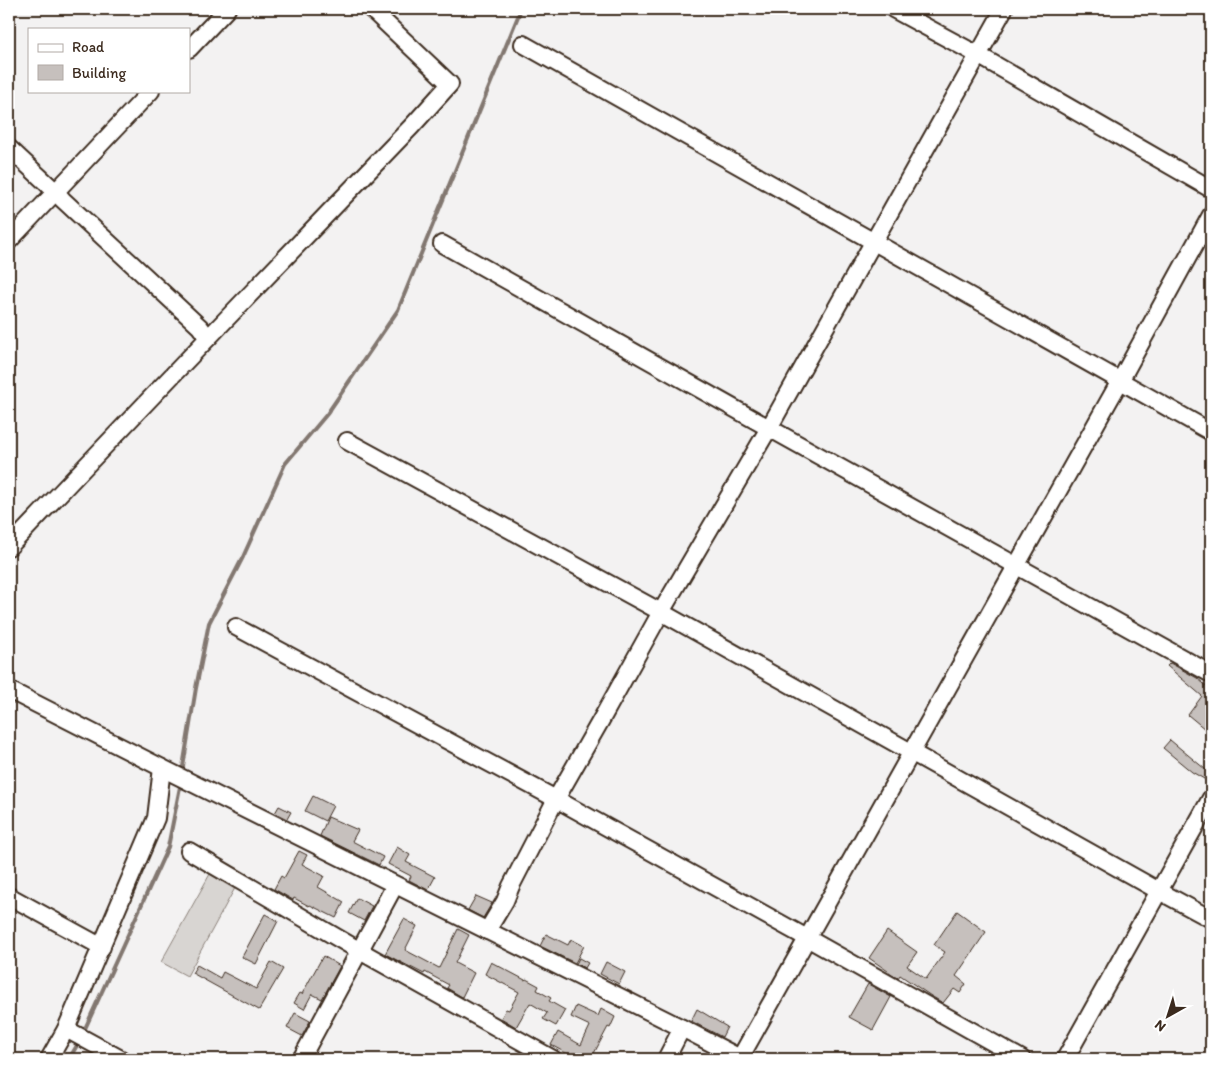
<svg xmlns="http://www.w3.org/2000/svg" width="1220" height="1068" font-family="Itim,sans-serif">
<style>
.green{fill:#d8d5d2;stroke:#8a8078}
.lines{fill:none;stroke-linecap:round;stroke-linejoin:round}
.stream{stroke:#827770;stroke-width:4}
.building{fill:#c6c0bd;stroke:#3b2a1e}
.minor-casing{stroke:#3b2a1e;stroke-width:20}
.minor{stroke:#fff;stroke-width:16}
</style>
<rect width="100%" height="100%" fill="#f3f2f2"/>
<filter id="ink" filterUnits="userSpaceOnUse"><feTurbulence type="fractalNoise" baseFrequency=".02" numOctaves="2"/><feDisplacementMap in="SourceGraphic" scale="10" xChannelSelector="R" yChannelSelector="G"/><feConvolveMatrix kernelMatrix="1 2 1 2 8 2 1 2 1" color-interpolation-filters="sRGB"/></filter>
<g filter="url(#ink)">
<path class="green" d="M 210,874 L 235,888 L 187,976 L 161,962 Z"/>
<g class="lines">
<g class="stream">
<path d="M 182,773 L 196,688 L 209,623 L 243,557 L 285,464 L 327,414 L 398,310 L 521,9"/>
<path d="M 83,1033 L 168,847 L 181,782"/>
<path d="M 69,1059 L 79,1042"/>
</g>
</g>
<g class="building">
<path d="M 1170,663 L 1197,678 L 1209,688 L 1211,686 L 1211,734 L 1188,715 L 1202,696 L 1167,666 Z"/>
<path d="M 1170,740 L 1211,774 L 1211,783 L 1192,772 L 1163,748 Z"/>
<path d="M 313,796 L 333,806 L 325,821 L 305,811 Z"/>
<path d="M 279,806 L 291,812 L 287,819 L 275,813 Z"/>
<path d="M 328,817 L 358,830 L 352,841 L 383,857 L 379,865 L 320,836 Z"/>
<path d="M 397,847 L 410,855 L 406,862 L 435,877 L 428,890 L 409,880 L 411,876 L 388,864 Z"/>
<path d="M 299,851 L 307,855 L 302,864 L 324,876 L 318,887 L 344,902 L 336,918 L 310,905 L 309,906 L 294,898 L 293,900 L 274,889 L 281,876 L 284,878 Z"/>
<path d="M 476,896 L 492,903 L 483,918 L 468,910 Z"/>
<path d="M 357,898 L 372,906 L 364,921 L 349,913 Z"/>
<path d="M 957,911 L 986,932 L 956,976 L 966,984 L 960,993 L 954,989 L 943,1003 L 931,996 L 900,975 L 898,978 L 869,958 L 887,931 L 917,952 L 907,966 L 926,979 L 945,952 L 934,945 Z"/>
<path d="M 265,914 L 278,921 L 256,964 L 242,957 Z"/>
<path d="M 404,919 L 417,926 L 405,950 L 439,968 L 458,929 L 469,935 L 455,963 L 474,973 L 462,997 L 447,988 L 449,985 L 425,972 L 424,974 L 385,954 Z"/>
<path d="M 546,934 L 568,945 L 571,939 L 584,946 L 575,963 L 540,946 Z"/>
<path d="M 323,956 L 340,966 L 322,999 L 312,994 L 304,1009 L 294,1003 L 300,993 L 302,994 Z"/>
<path d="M 579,958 L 588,963 L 585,968 L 576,964 Z"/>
<path d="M 271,962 L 283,969 L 259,1010 L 192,973 L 197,965 L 220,978 L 223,972 L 256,989 Z"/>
<path d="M 491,962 L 525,980 L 526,979 L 539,986 L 537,990 L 551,998 L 549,1001 L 565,1010 L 556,1026 L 543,1019 L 547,1013 L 530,1003 L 516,1027 L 501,1018 L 506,1009 L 509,1010 L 519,992 L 485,974 Z"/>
<path d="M 606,962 L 625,972 L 619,984 L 600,974 Z"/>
<path d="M 868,984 L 891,997 L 873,1030 L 849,1017 Z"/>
<path d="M 576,1006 L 598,1016 L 601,1009 L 615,1017 L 610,1028 L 608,1027 L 591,1059 L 577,1059 L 551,1045 L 558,1032 L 581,1045 L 590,1026 L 571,1017 Z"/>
<path d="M 697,1009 L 727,1027 L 722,1037 L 691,1021 Z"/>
<path d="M 295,1013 L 310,1021 L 302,1036 L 287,1028 Z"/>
</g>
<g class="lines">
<defs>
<g id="minor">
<path d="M 893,9 L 978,55 L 1211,189"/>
<path d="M 523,44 L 1211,432"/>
<path d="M 189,49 L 227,9"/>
<path d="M 9,148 L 56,192 L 63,200 L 200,327 L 208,338"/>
<path d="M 9,241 L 151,91"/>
<path d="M 442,244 L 769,428 L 1211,674"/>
<path d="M 347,441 L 661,612 L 1159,891 L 1211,919"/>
<path d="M 9,547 C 142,406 277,266 412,126 L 450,84 L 371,9"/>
<path d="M 236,627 L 556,799 L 807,938 L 1022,1059"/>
<path d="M 9,690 L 162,768 L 682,1028 L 742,1059"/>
<path d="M 189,851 L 360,951 L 553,1059"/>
<path d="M 9,896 L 102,947"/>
<path d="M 487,931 L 505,901 L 511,886 L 556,799 L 601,720 L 661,612 L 769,428 L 1004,9"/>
<path d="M 66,1029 L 121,1059"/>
<path d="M 740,1058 L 1120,381 L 1211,215"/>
<path d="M 49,1059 L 66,1029 L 156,818 L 162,768"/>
<path d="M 301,1059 L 395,885"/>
<path d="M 666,1059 L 682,1028"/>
<path d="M 1065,1059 L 1211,798"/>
</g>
</defs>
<use href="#minor" class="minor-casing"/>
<use href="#minor" class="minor"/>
</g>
</g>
<rect width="1220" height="1068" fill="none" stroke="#fff" stroke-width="30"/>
<rect x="15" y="15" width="1190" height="1038" fill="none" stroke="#3b2a1e" stroke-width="2" filter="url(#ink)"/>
<rect x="28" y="28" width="162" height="65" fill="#ffffff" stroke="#b1aaa5"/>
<rect x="38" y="44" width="25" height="8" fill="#ffffff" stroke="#b1aaa5"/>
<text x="72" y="52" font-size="15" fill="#3b2a1e">Road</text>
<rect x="38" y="65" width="25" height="15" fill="#c6c0bd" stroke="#b1aaa5"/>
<text x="72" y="78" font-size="15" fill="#3b2a1e">Building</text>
<g transform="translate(1168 1016) rotate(219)" stroke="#ffffff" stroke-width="4" paint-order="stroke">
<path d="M0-4L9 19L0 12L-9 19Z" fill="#3b2a1e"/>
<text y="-8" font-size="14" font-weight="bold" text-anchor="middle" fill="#3b2a1e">N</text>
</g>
</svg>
